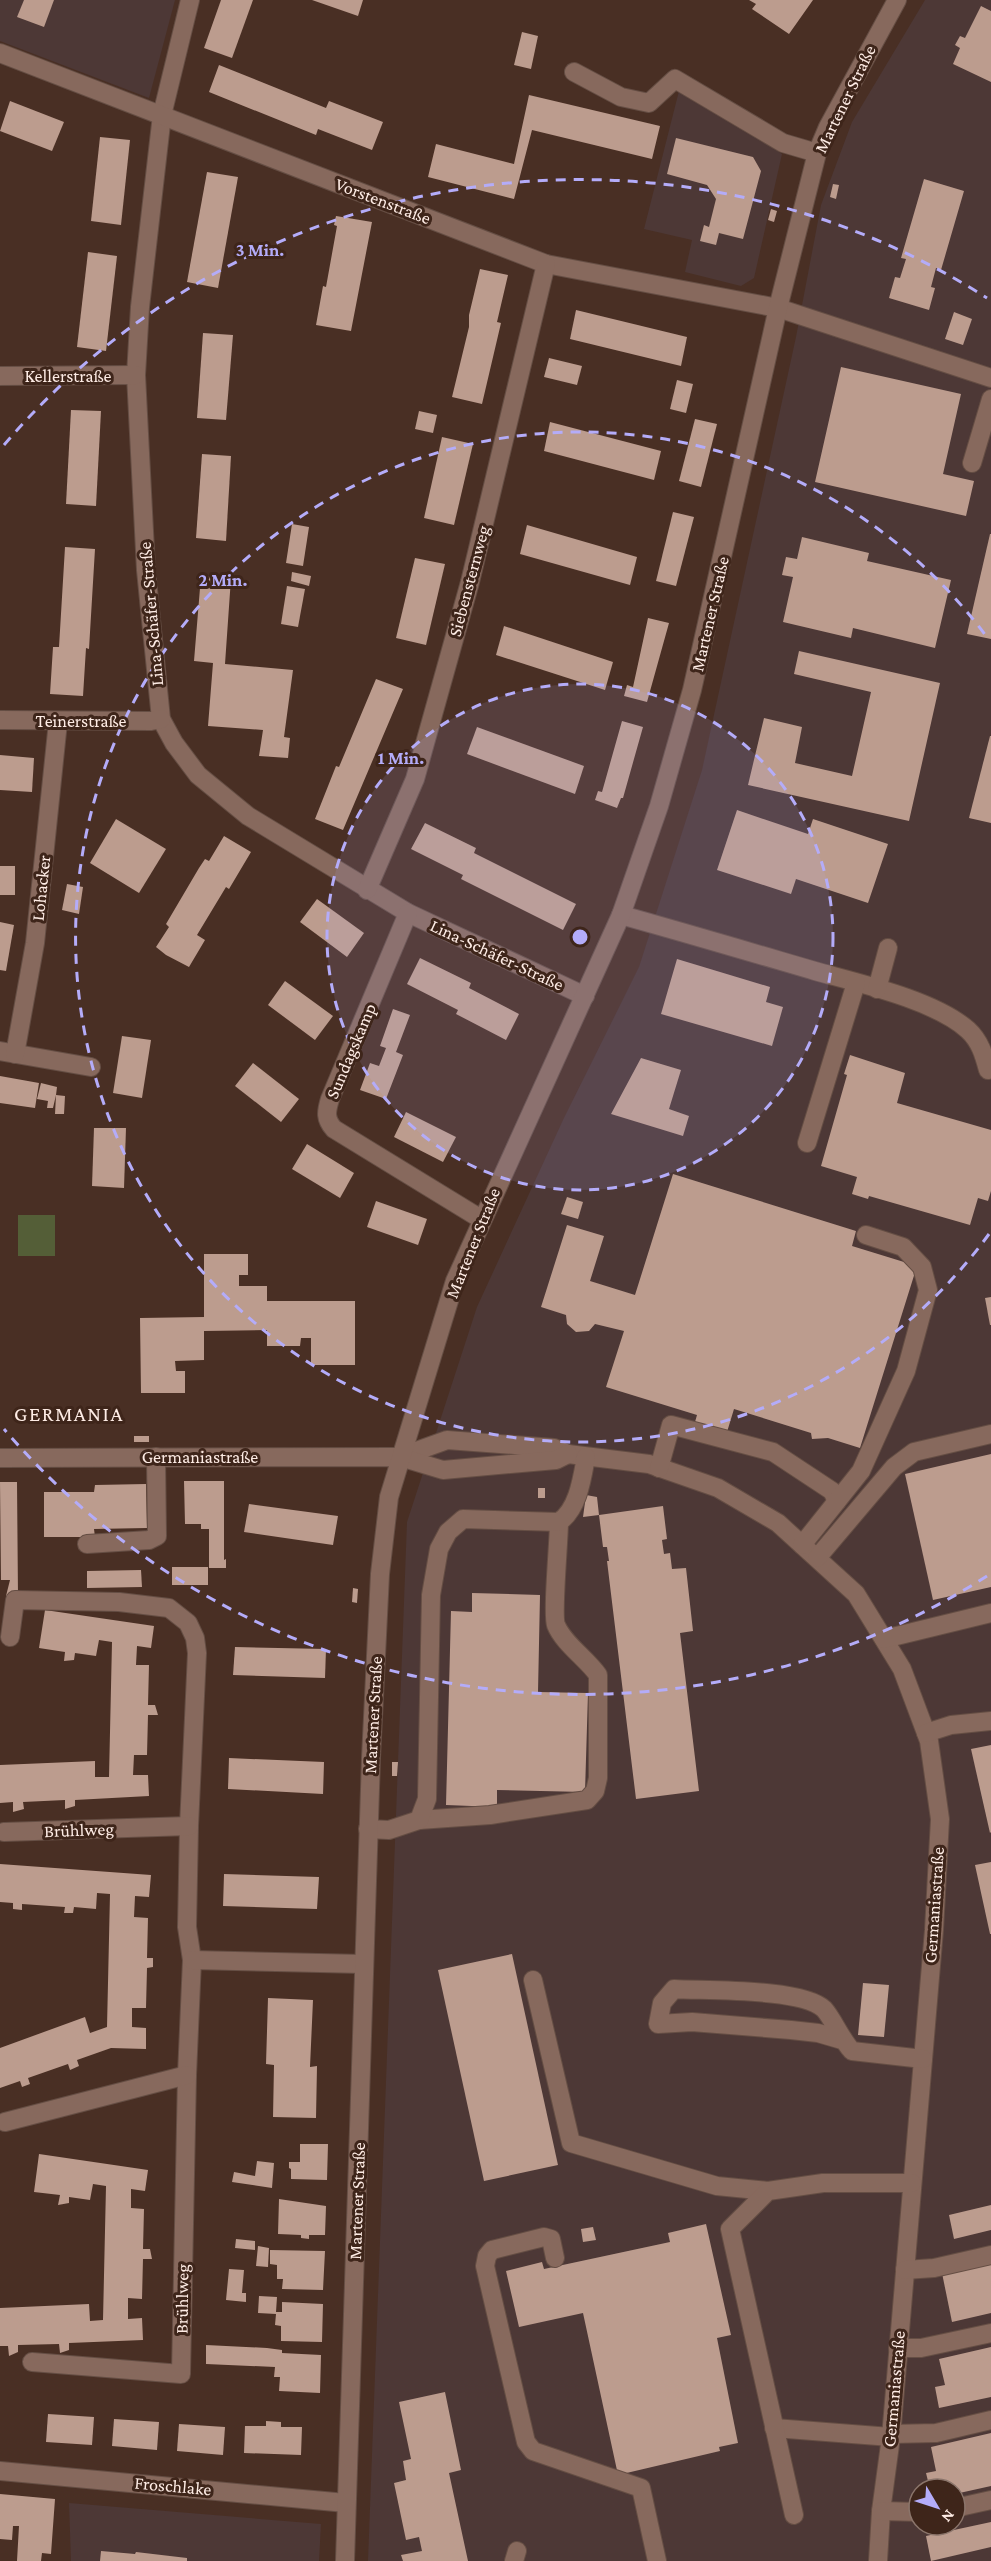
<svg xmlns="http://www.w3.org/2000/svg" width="991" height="2561" font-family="'Crimson Pro',serif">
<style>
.industrial{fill:#4d3836;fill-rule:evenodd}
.green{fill:#545e37}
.building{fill:#bc9c8e}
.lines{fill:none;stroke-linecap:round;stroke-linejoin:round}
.minor-casing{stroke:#654e44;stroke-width:20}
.minor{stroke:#87695d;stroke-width:18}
.ring{fill:none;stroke:#b4acf9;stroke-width:3;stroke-dasharray:10 8}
.labels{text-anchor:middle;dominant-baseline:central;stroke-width:6;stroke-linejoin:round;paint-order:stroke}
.street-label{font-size:18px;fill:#feece5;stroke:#3e251a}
.quarter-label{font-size:21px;letter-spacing:1.5px;fill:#feece5;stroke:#3e251a}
.centre{fill:#b4acf9;stroke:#3e251a;stroke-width:3}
.ring-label{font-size:18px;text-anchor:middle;font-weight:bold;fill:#b4acf9;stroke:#3e251a;stroke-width:6;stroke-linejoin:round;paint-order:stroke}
</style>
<rect width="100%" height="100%" fill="#492f24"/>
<g class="industrial">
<path d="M 0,0 L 175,0 L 149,98 L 0,41 Z"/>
<path d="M 925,0 L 991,0 L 991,2561 L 368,2561 L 407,1522 L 477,1307 L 563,1120 L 639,967 L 702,770 L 796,337 L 821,205 L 852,122 ZM 919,2489 L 955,2489 L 955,2525 L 919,2525 Z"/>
<path d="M 680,87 L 782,154 L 754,278 L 741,286 L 685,272 L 692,240 L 644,229 Z"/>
<path d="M 69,2503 L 321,2524 L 319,2561 L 71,2561 Z"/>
</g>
<rect class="green" x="18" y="1215" width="37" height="41"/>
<g class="building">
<path d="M 24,0 L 54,0 L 44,27 L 17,17 Z"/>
<path d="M 221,0 L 253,0 L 232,58 L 204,48 Z"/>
<path d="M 312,0 L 363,0 L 358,16 Z"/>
<path d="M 749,0 L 813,0 L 789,34 L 752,9 L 756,4 Z"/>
<path d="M 981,6 L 991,11 L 991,82 L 953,64 L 960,48 L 955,45 L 960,36 L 965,38 Z"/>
<path d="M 522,32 L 538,36 L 531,69 L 514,65 Z"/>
<path d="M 219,65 L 326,108 L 329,101 L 383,122 L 372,150 L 318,129 L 316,135 L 209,92 Z"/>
<path d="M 529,95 L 660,126 L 652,159 L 532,130 L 514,199 L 428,177 L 436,144 L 514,164 Z"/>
<path d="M 10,101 L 64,122 L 52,151 L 0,131 Z"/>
<path d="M 100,137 L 130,140 L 121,225 L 91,221 Z"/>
<path d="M 676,138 L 753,157 L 761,171 L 743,239 L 719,233 L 716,245 L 700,241 L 704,225 L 709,227 L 716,199 L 707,185 L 667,174 Z"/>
<path d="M 207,172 L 238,177 L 218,288 L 187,282 Z"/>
<path d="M 924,179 L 964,191 L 941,270 L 936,268 L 931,287 L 935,288 L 929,310 L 889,298 L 895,277 L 900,278 L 906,259 L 901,258 Z"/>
<path d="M 833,184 L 839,185 L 836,199 L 830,197 Z"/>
<path d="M 771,209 L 777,211 L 774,222 L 768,220 Z"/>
<path d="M 336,216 L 372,222 L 351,331 L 316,325 L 323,286 L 326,287 L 337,226 L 334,225 Z"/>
<path d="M 88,252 L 117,256 L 106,351 L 77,347 Z"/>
<path d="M 480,269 L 508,275 L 497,322 L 501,323 L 482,404 L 452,397 L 469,327 L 469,315 Z"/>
<path d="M 576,310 L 687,337 L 681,366 L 570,339 Z"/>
<path d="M 954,312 L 972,319 L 963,345 L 945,339 Z"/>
<path d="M 203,333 L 233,335 L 226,420 L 197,418 Z"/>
<path d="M 549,358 L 582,366 L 577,385 L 544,377 Z"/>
<path d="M 841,367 L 961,394 L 943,474 L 974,481 L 966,516 L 815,482 Z"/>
<path d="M 677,380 L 693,384 L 686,413 L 670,409 Z"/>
<path d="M 71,410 L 101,411 L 96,506 L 66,504 Z"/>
<path d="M 419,411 L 437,415 L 433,433 L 415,429 Z"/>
<path d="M 695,419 L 717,424 L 701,487 L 679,481 Z"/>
<path d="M 550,422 L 661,451 L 654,480 L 544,451 Z"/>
<path d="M 442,437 L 473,444 L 454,525 L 424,518 Z"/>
<path d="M 202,454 L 231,456 L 226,541 L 196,538 Z"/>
<path d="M 673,512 L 694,517 L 676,586 L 656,581 Z"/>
<path d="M 292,524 L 309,527 L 303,566 L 286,563 Z"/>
<path d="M 527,525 L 637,557 L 630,585 L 520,554 Z"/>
<path d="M 990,534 L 991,534 L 991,639 L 967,634 Z"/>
<path d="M 802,537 L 869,553 L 867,561 L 951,580 L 935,648 L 853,628 L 851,638 L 783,622 L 793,577 L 782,575 L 786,557 L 797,559 Z"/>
<path d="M 65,547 L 95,549 L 89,649 L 86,648 L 83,696 L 50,694 L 53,647 L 59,647 Z"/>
<path d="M 415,558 L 445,564 L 426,645 L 396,638 Z"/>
<path d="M 292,572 L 311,576 L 309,586 L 291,581 Z"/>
<path d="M 201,576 L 231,578 L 225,664 L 293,670 L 284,737 L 290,738 L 288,758 L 259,756 L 263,730 L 208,726 L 213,663 L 194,661 Z"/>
<path d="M 287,586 L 305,589 L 298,627 L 281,624 Z"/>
<path d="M 648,618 L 669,623 L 647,702 L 624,696 L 627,685 L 633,687 Z"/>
<path d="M 504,626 L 613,662 L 605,690 L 496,655 Z"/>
<path d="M 799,651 L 940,683 L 909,821 L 748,785 L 764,718 L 802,727 L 795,763 L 852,776 L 871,692 L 794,674 Z"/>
<path d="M 376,679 L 403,689 L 343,830 L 315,819 L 336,766 L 339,767 Z"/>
<path d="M 622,721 L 643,727 L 623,798 L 621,798 L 617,808 L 595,800 L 598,791 L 602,792 Z"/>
<path d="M 477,727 L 584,766 L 575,794 L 467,754 Z"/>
<path d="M 990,736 L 991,736 L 991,823 L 969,818 Z"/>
<path d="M 0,755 L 34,758 L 32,792 L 0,790 Z"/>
<path d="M 737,810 L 808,834 L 813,819 L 888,844 L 868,903 L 796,879 L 791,894 L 717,870 Z"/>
<path d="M 116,819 L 166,849 L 139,893 L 90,863 Z"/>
<path d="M 425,823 L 476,848 L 474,853 L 576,904 L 563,930 L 461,879 L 463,875 L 411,849 Z"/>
<path d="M 224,836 L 251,852 L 229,889 L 226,887 L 197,935 L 205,940 L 189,967 L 166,955 L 156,947 L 169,927 L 166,924 L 199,868 L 205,859 L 209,861 Z"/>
<rect x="0" y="866" width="15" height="29"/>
<path d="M 67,884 L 83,887 L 79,914 L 62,910 Z"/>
<path d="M 317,899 L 364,933 L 347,957 L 300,922 Z"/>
<path d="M 0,922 L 14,925 L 6,971 L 0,970 Z"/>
<path d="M 420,958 L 471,983 L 469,988 L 519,1014 L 506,1040 L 456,1014 L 458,1010 L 407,984 Z"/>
<path d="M 677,959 L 770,987 L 766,1002 L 783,1007 L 772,1046 L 661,1014 Z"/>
<path d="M 285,981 L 333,1016 L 315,1040 L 268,1005 Z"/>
<path d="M 393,1009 L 410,1015 L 396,1052 L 403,1055 L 386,1099 L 360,1090 L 370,1063 L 379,1066 L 386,1048 L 380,1046 Z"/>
<path d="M 122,1036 L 151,1040 L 142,1098 L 113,1093 Z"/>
<path d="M 850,1055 L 905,1073 L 897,1103 L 991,1130 L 991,1191 L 988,1201 L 978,1198 L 970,1225 L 869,1196 L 868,1199 L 852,1194 L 857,1177 L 821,1166 L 847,1075 L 844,1074 Z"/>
<path d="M 641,1058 L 681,1070 L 669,1109 L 689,1116 L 683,1136 L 611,1114 Z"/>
<path d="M 253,1063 L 299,1099 L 281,1122 L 235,1086 Z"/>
<path d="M 0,1076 L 39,1083 L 35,1108 L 0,1103 Z"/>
<path d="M 41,1083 L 57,1087 L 56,1095 L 65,1096 L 64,1114 L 55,1114 L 56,1095 L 53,1108 L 47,1108 L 48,1101 L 37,1099 Z"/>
<path d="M 406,1112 L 456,1137 L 443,1162 L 394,1137 Z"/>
<path d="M 94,1128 L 126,1128 L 124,1188 L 92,1186 Z"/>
<path d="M 307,1144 L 354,1173 L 340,1198 L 292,1169 Z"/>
<path d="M 673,1174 L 856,1231 L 852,1246 L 917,1266 L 860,1448 L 828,1438 L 812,1439 L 811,1433 L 734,1409 L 727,1432 L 695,1422 L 697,1415 L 606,1387 L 624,1331 L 595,1324 L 589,1331 L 576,1332 L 567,1324 L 566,1315 L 541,1307 L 567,1225 L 604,1236 L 590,1281 L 635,1295 Z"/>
<path d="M 567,1197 L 583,1202 L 578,1219 L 561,1214 Z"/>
<path d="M 376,1201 L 427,1219 L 418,1245 L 367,1227 Z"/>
<path d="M 204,1254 L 248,1254 L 248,1275 L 239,1275 L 239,1286 L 267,1286 L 267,1301 L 355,1301 L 355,1365 L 311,1365 L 311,1338 L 301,1338 L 300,1346 L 267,1346 L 267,1330 L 204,1331 L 204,1360 L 175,1361 L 176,1371 L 185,1371 L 185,1393 L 141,1393 L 140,1318 L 204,1317 Z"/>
<path d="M 991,1297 L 991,1325 L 990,1325 L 985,1298 Z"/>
<rect x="134" y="1436" width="15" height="6"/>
<path d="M 991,1454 L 991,1587 L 933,1600 L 905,1474 Z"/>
<path d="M 184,1481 L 224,1481 L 224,1560 L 226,1559 L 226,1568 L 209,1568 L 209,1529 L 201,1529 L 201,1524 L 185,1524 Z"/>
<path d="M 0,1482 L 17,1482 L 18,1596 L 6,1596 L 10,1580 L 1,1580 Z"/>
<path d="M 146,1484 L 147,1528 L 94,1529 L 95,1537 L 44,1537 L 44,1492 L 94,1492 L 95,1485 Z"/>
<rect x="538" y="1488" width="7" height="10"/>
<path d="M 586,1495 L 597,1497 L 599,1515 L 663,1506 L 667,1539 L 662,1540 L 664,1554 L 670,1553 L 672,1569 L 686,1568 L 693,1631 L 680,1633 L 699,1791 L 636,1799 L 607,1561 L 609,1561 L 607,1547 L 603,1547 L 599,1515 L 583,1517 Z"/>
<path d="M 249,1504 L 338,1516 L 333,1545 L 244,1532 Z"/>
<rect x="172" y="1567" width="36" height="18"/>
<path d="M 141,1570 L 142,1587 L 87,1588 L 87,1571 Z"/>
<path d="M 353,1588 L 358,1589 L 357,1603 L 352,1602 Z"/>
<path d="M 472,1593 L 540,1595 L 538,1692 L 588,1693 L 585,1792 L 497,1790 L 497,1807 L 446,1805 L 451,1611 L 472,1612 Z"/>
<path d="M 45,1610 L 154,1626 L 151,1648 L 137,1646 L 136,1665 L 149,1665 L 148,1705 L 155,1705 L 158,1715 L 148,1715 L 147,1755 L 134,1755 L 133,1775 L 148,1775 L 149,1796 L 75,1800 L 75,1806 L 65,1809 L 65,1800 L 23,1802 L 24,1809 L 13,1812 L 13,1802 L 0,1803 L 0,1765 L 95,1761 L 95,1777 L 109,1777 L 112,1642 L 99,1640 L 96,1656 L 75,1653 L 74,1660 L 64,1661 L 65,1652 L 39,1648 Z"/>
<path d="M 235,1647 L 326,1649 L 325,1678 L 233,1675 Z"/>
<path d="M 991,1745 L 991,1832 L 990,1833 L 971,1749 Z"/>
<path d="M 229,1758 L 324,1762 L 323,1794 L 228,1789 Z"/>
<path d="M 392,1762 L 398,1762 L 397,1776 L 392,1776 Z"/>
<path d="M 991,1862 L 991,1934 L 990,1934 L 975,1865 Z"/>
<path d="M 0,1864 L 151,1875 L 149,1897 L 135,1896 L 134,1917 L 148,1918 L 147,1958 L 153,1958 L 153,1967 L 147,1968 L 146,2008 L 132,2008 L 132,2027 L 146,2028 L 146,2049 L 111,2048 L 77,2060 L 79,2066 L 70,2070 L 68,2064 L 28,2078 L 30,2084 L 22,2087 L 20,2081 L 0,2088 L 0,2048 L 85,2017 L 90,2033 L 107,2027 L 110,1894 L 97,1893 L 96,1909 L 74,1907 L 73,1913 L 64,1913 L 65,1907 L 22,1904 L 22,1910 L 13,1909 L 13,1903 L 0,1902 Z"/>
<path d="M 224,1874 L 319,1877 L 317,1909 L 223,1906 Z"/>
<path d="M 512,1954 L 558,2165 L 484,2181 L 438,1970 Z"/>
<path d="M 863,1983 L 889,1985 L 884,2037 L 858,2035 Z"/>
<path d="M 268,1998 L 313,2000 L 310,2067 L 317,2066 L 316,2118 L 273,2117 L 274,2065 L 266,2064 Z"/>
<path d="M 300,2144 L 328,2144 L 327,2180 L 291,2179 L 291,2169 L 289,2168 L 289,2162 L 300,2162 Z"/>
<path d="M 39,2154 L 148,2170 L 145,2191 L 131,2189 L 131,2208 L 144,2209 L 143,2249 L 150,2249 L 152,2259 L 143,2259 L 142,2299 L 128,2298 L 128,2319 L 142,2318 L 143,2340 L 69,2343 L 69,2350 L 60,2353 L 59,2344 L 18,2345 L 18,2352 L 9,2356 L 8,2346 L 0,2346 L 0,2308 L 89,2304 L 90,2321 L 103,2320 L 106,2186 L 93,2184 L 90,2200 L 69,2197 L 69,2203 L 58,2205 L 60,2195 L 34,2192 Z"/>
<path d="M 257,2161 L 274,2163 L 272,2188 L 232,2182 L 234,2172 L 255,2176 Z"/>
<path d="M 279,2199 L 326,2206 L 325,2235 L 309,2235 L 309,2239 L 301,2238 L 301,2235 L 278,2234 Z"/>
<path d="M 991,2205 L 991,2230 L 954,2239 L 949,2215 Z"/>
<path d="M 706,2224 L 731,2335 L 717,2338 L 738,2443 L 719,2447 L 720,2451 L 618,2475 L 583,2313 L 519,2327 L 506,2271 L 542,2262 L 544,2269 L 670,2242 L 668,2233 Z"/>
<path d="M 593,2227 L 596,2240 L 583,2242 L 581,2229 Z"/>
<path d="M 236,2239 L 255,2241 L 255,2250 L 235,2248 Z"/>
<path d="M 258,2246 L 269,2248 L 268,2267 L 256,2266 Z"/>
<path d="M 270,2250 L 325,2251 L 323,2290 L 282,2289 L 283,2279 L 277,2279 L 277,2265 L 270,2264 Z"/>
<path d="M 991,2262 L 991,2313 L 952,2322 L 942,2273 Z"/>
<path d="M 229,2269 L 244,2270 L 242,2293 L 246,2293 L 246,2302 L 226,2300 Z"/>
<path d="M 259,2296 L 277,2297 L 276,2312 L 282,2312 L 282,2302 L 323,2304 L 322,2342 L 281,2341 L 281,2326 L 275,2325 L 276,2314 L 258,2313 Z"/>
<path d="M 206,2345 L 267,2348 L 282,2350 L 282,2353 L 321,2355 L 320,2393 L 279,2391 L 280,2377 L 274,2377 L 275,2367 L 206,2364 Z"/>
<path d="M 991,2347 L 991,2397 L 939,2408 L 935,2387 L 945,2385 L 939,2359 Z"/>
<path d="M 445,2392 L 461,2470 L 449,2473 L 468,2561 L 403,2561 L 401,2555 L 422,2551 L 419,2537 L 406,2540 L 394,2483 L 406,2480 L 403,2461 L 411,2459 L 399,2402 Z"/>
<path d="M 48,2414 L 94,2417 L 92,2445 L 46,2442 Z"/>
<path d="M 114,2419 L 159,2422 L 157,2450 L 112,2446 Z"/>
<path d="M 266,2421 L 281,2422 L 281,2427 L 302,2427 L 301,2455 L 244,2453 L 245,2426 L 266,2426 Z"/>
<path d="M 179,2424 L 225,2427 L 223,2455 L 177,2451 Z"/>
<path d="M 991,2433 L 991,2486 L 955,2494 L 955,2489 L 930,2489 L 926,2473 L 936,2471 L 931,2447 Z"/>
<path d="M 0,2494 L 55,2499 L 51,2554 L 42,2553 L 41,2561 L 17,2561 L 19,2526 L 13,2526 L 12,2540 L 0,2539 Z"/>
<path d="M 991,2522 L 991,2547 L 931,2561 L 926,2536 Z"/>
<path d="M 101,2551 L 135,2554 L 136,2552 L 187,2558 L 187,2561 L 100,2561 Z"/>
</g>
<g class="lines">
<defs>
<g id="minor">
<path d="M 190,0 L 162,115 L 140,307 L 136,375 L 146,570 L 161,719 L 174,743 L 198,775 L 248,816 L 408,913 L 585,996"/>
<path d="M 0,53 L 546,264 L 778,308 L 991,378"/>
<path d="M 574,72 L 621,97 L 649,103 L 675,79 L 783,143 L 817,153"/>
<path d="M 0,376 L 136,375"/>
<path d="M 972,463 L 991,399"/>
<path d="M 0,720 L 151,721 L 161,719"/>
<path d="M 367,890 L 415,779 L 470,582 L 546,264"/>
<path d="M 408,913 L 330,1099 C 326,1112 325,1119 334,1129 L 481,1219"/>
<path d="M 621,915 C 686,933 750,952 815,971 C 858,983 935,1000 968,1030 C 980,1041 984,1055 988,1070"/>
<path d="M 877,989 L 888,948"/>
<path d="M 0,1051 L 91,1067"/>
<path d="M 15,1054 L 35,943 L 58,722"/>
<path d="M 807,1143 L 856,983"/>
<path d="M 400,1457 L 447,1440 L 554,1448 L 568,1454 L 649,1464 L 718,1488 L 778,1523 L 856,1594 L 902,1669 L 929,1741 L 940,1819 L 934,1930 L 891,2437 L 881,2511 L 878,2561"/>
<path d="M 0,1458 L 400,1457 L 443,1470 L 556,1460 L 568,1454"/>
<path d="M 659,1468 L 671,1425 L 773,1452 L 832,1491 L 837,1501"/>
<path d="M 87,1544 L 149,1540 L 157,1536 L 156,1457"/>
<path d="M 802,1545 L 861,1471 L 906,1371 L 928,1290 L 922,1267 L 903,1247 L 866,1235"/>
<path d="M 817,1558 L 894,1467 L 914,1452 L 991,1434"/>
<path d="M 10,1637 L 15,1600 L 119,1602 L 169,1608 L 188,1623 L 195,1638 L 197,1653 L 189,1826 L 187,1927 L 192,1960 L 187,2075 L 181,2374 L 32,2362"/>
<path d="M 884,1639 L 991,1613"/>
<path d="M 926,1733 L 951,1725 L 991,1721"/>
<path d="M 419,1820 L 490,1815 L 587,1800 L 595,1791 L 598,1778 L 598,1675 C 586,1658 564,1644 556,1625 C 552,1614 559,1540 559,1522"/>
<path d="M 368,1829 L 389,1830 L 419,1820 L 427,1799 L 431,1595 L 439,1549 L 448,1532 L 463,1519 L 559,1522 C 578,1509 582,1479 586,1457"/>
<path d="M 4,1832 L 189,1826"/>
<path d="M 192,1960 L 363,1964"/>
<path d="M 533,1980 L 571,2143 L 717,2186 L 768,2191"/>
<path d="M 842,2040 L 818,2033 L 791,2030 L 692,2022 L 658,2024 L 662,2003 L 674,1989 C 706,1991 802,1988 824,2009 C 833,2019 841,2039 852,2051 L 923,2059"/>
<path d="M 5,2122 L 187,2075"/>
<path d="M 555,2258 L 551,2239 L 544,2237 L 492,2250 L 487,2256 L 485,2266 L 526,2442 L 533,2451 L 641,2488 L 657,2561"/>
<path d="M 905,2270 L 934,2268 L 991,2255"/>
<path d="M 898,2348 L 921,2348 L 991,2333"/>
<path d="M 774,2428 L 891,2437"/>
<path d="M 891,2434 L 936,2433 L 991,2420"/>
<path d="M 0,2471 L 346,2503"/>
<path d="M 955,2508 L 991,2500"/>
<path d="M 881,2511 L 919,2512"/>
<path d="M 794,2515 L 730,2229 L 768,2191 L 823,2183 L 912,2183"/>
<path d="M 345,2561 L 371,1758 L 380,1574 L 389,1497 L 455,1281 L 621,915 L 659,806 L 692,690 L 778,308 L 817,153 L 828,127 L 897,0"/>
<path d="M 514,2561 L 517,2551"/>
</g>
</defs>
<use href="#minor" class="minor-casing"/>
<use href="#minor" class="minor"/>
</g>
<circle cx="580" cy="937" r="253" fill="#b4acf9" fill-opacity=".12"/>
<g class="ring">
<circle cx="580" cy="937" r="253"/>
<path d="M989 1234A505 505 0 1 1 989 640"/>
<path d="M987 1576A758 758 0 0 1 4 1429M4 445A758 758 0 0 1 987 298"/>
</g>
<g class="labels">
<g class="street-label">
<text transform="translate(845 99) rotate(-64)">Martener Straße</text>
<text transform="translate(383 201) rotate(21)">Vorstenstraße</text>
<text x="68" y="376">Kellerstraße</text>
<text transform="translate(469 581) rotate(-75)">Siebensternweg</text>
<text transform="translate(151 614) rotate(-95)">Lina-Schäfer-Straße</text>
<text transform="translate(710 614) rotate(-77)">Martener Straße</text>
<text x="81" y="721">Teinerstraße</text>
<text transform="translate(41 888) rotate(-84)">Lohacker</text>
<text transform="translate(497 955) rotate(25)">Lina-Schäfer-Straße</text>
<text transform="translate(351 1051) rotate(-67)">Sundagskamp</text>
<text transform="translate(473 1243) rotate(-68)">Martener Straße</text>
<text x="200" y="1457">Germaniastraße</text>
<text transform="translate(373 1715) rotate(-87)">Martener Straße</text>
<text transform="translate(79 1830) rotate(-2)">Brühlweg</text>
<text transform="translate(934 1905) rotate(-86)">Germaniastraße</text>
<text transform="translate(357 2201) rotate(-88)">Martener Straße</text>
<text transform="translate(182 2299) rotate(-89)">Brühlweg</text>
<text transform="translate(894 2389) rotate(-85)">Germaniastraße</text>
<text transform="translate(173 2486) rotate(5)">Froschlake</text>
</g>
<g class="quarter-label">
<text x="69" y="1414">GERMANIA</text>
</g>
</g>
<circle cx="580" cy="937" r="9" class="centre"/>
<g class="ring-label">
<text x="260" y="256">3 Min.</text>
<text x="223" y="586">2 Min.</text>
<text x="401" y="764">1 Min.</text>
</g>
<g transform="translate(937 2507) rotate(129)"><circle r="28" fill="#3e251a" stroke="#8b756b" stroke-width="1.5"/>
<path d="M0-4.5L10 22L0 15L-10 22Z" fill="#b4acf9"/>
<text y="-9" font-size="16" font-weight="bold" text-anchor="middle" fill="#feece5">N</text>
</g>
</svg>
